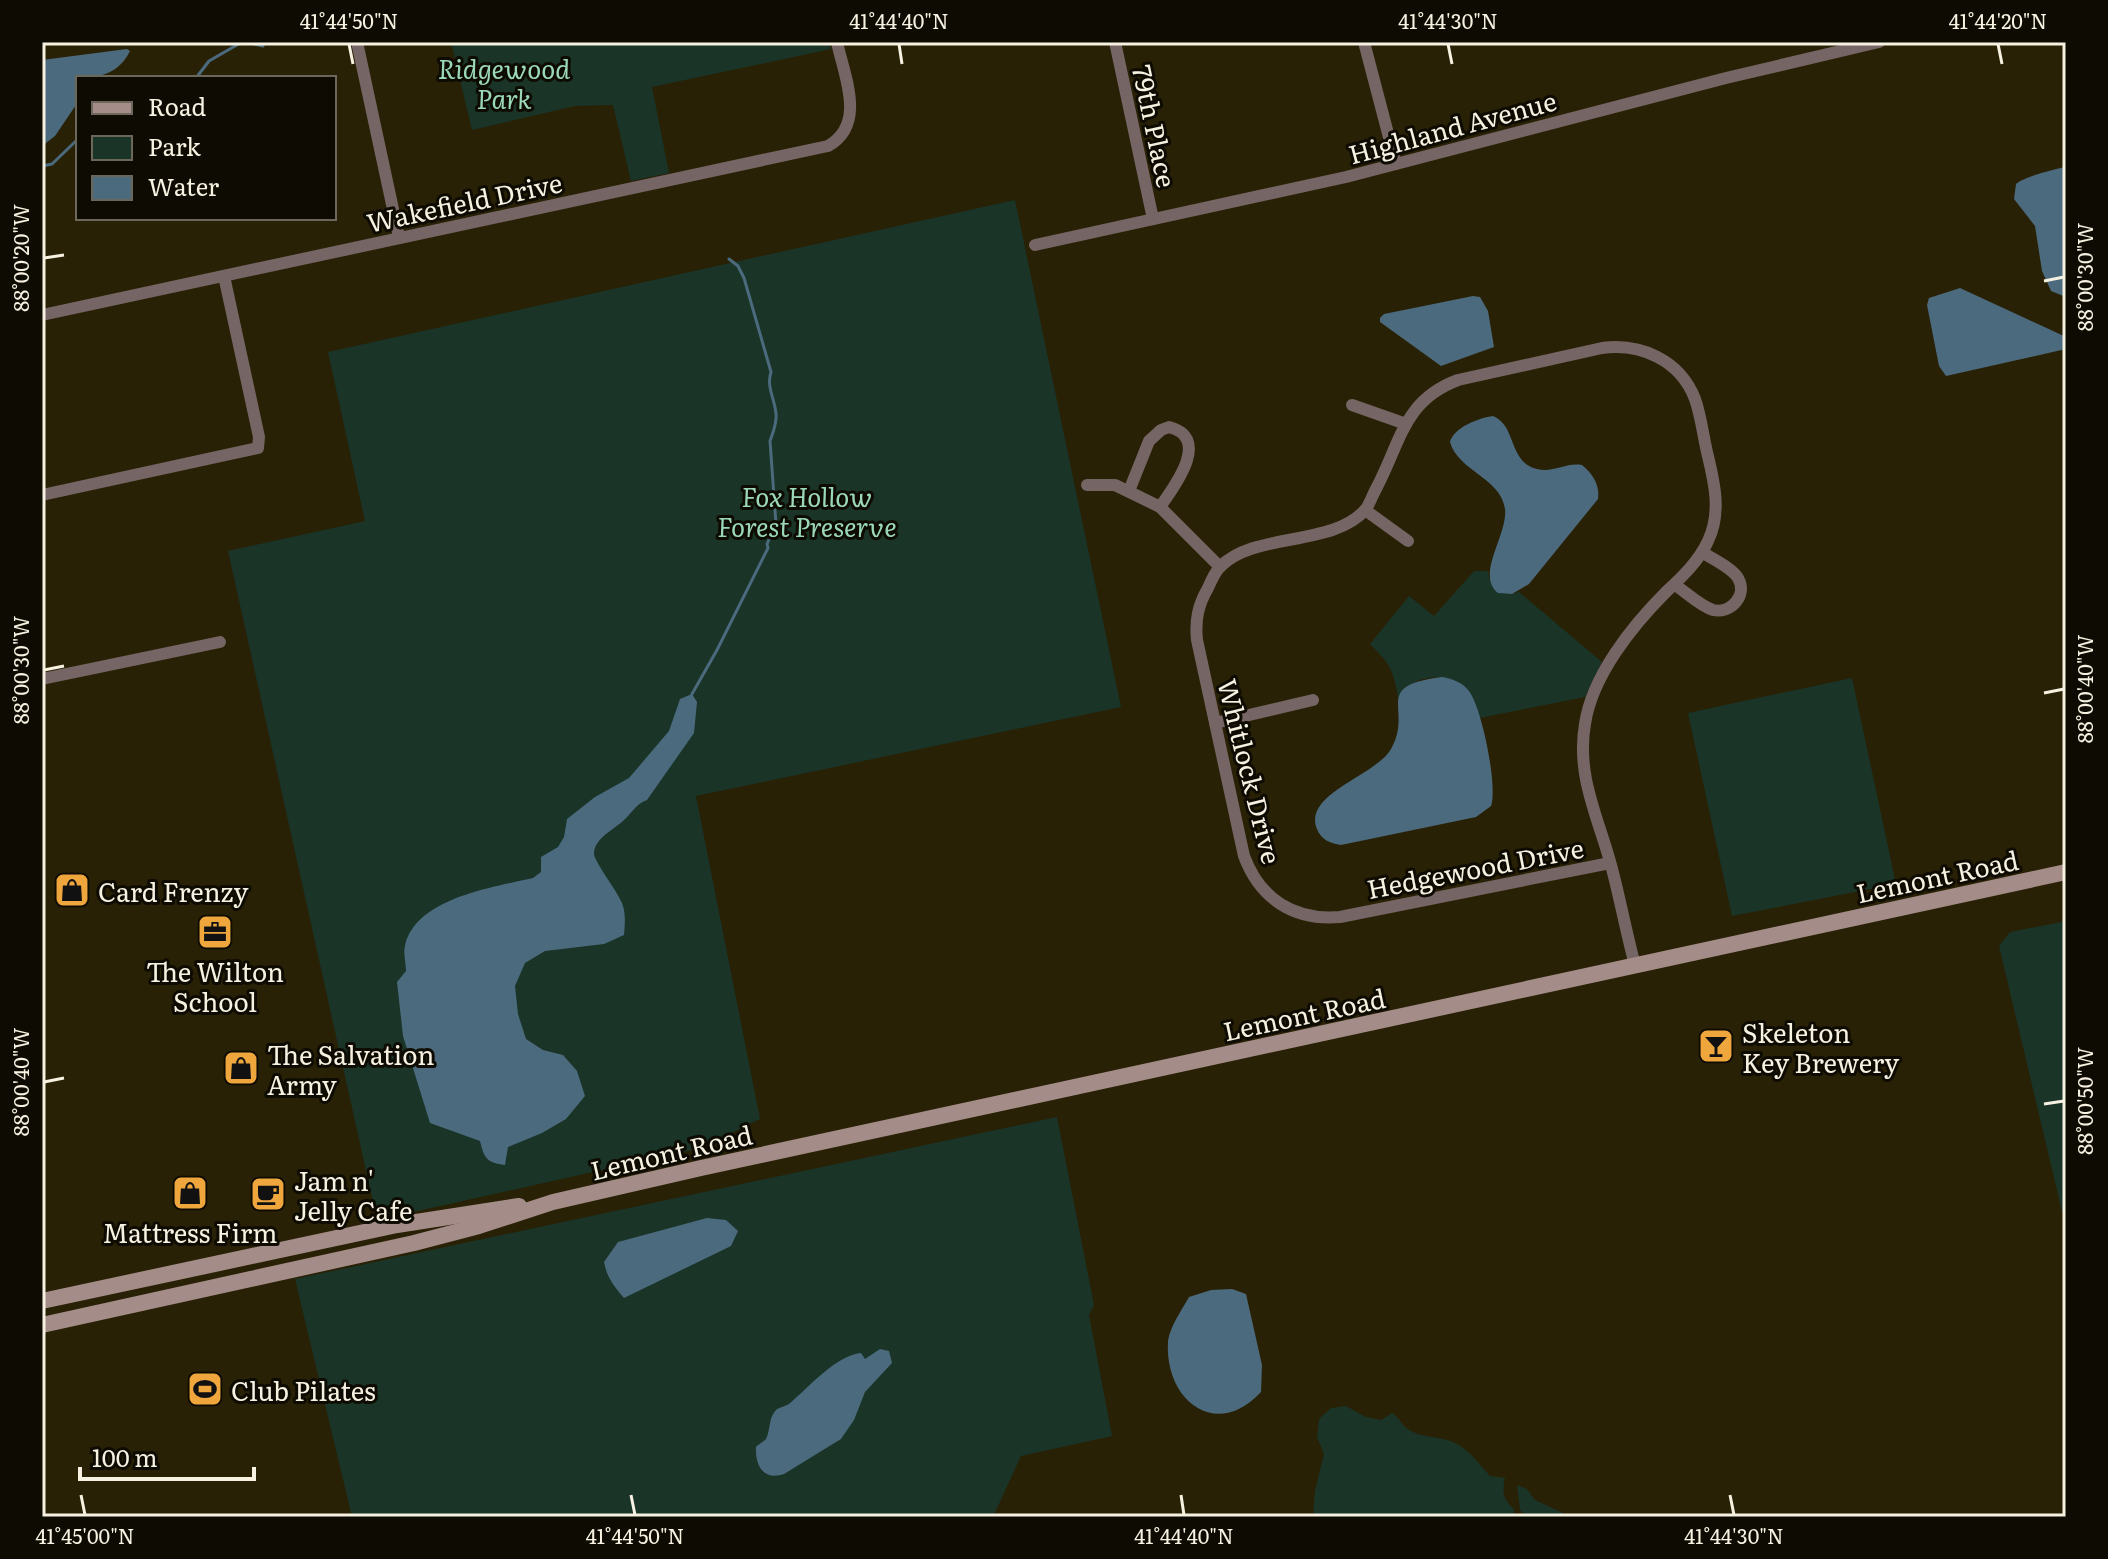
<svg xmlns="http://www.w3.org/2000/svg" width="2108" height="1559" font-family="Literata,serif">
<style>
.green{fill:#1a3428}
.water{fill:#4b6a7d}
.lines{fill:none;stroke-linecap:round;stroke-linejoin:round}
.stream{stroke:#4b6a7d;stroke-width:3}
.minor{stroke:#756564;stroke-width:12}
.secondary{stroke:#a48c89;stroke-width:16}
.ticks{fill:none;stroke:#f6f1e1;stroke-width:3}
.labels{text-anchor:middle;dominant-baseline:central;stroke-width:6;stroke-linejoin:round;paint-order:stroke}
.park-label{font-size:26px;font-style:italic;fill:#9ad8b9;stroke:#0e0b02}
.street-label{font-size:26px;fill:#f6f1e1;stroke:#0e0b02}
.poi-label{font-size:26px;fill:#f6f1e1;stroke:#0e0b02;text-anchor:start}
.neatline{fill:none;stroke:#f6f1e1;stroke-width:3}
.ticks-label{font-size:20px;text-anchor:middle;fill:#f6f1e1}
</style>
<rect width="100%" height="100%" fill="#292105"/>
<g class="green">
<path d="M 451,42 L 829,42 L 831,49 L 652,87 L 669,173 L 631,181 L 613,105 L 575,106 L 472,130 Z"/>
<path d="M 1015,200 L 1121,707 L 696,796 L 760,1119 L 701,1148 L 377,1220 L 228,551 L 365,521 L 328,352 Z"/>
<path d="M 1474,571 L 1488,571 C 1490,590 1500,598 1519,592 L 1602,662 L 1585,697 L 1479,718 L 1469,691 C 1461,687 1453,681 1444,679 C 1428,674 1406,683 1398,698 C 1394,670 1389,663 1370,644 L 1409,596 L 1434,616 Z"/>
<path d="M 1852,678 L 1896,884 L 1732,916 L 1688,713 Z"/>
<path d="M 2066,921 L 2066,1228 L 1999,946 L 2010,932 Z"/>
<path d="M 1057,1117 L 1094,1305 L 1089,1315 L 1112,1436 L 1021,1456 L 993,1517 L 352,1517 L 295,1279 Z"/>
<path d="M 1346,1406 L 1366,1417 L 1381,1420 L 1392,1413 C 1400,1418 1402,1426 1409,1430 C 1422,1438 1439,1436 1453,1442 C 1468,1448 1479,1464 1490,1476 L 1505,1478 C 1502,1492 1503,1499 1514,1509 L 1513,1517 L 1313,1517 L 1315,1491 L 1324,1454 L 1317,1437 L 1319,1419 L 1331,1408 Z"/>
<path d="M 1517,1485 L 1527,1489 L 1535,1500 L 1563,1513 L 1565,1517 L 1527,1517 L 1520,1510 Z"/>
</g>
<g class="water">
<path d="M 127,49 L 130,51 C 119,73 101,78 78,78 L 78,102 L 55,136 L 42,146 L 42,60 Z"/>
<path d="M 2066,167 L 2066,297 L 2051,291 L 2042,271 L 2035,226 L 2014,199 L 2016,184 C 2023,177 2055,169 2066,167 Z"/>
<path d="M 1960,288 L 2066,337 L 2066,349 L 1946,376 L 1939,366 L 1927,305 L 1929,298 Z"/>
<path d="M 1473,296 L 1480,297 L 1488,311 L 1494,347 L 1441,366 L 1380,322 L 1380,318 L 1384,314 Z"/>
<path d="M 1493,416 C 1517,426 1508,462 1537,469 C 1553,473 1567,462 1582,465 C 1593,474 1600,485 1598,499 L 1529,584 L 1512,594 L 1498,593 C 1475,575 1508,535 1505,509 C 1501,478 1458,471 1450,442 C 1454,427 1479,418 1493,416 Z"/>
<path d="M 1442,677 C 1453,679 1462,682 1469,691 C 1482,708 1498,787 1491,806 L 1476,817 L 1341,845 C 1330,843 1321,840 1317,829 C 1302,794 1377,775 1391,749 C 1414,709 1370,686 1442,677 Z"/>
<path d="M 692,694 L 697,702 L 694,733 L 647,800 C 637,803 631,814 623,821 C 613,830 595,838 594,853 C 593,860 618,892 622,903 C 626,913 625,924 624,935 L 604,944 L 545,951 L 525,963 L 515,986 L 518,1014 L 526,1039 L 543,1050 L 563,1055 L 577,1071 L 585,1096 L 566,1119 L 542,1133 L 508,1147 L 505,1165 C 487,1163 484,1158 480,1141 L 430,1123 L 403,1036 L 397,982 L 406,971 C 406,963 403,953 405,946 C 415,898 494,887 533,878 L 541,872 L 541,857 L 558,847 L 564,837 L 567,819 L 595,797 L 629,778 L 669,731 L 680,699 Z"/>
<path d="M 707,1218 L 726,1220 L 738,1231 L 731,1246 L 624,1298 C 614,1286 607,1278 604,1262 L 618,1242 Z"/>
<path d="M 1232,1289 L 1246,1294 L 1262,1365 L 1261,1392 C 1216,1441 1164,1400 1168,1341 C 1170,1326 1182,1310 1189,1297 L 1211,1290 Z"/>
<path d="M 880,1349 L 889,1351 L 892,1363 L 865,1392 L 854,1420 L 841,1439 L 784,1474 C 763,1481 755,1465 756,1447 C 759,1444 763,1442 766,1439 C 771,1429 768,1417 777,1409 C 781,1407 786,1406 789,1404 C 807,1389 836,1355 861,1353 L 865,1359 Z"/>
</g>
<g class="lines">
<g class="stream">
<path d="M 246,42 L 263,46"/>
<path d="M 196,78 L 209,61 L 242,42"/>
<path d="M 42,166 L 52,164 L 78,139"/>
<path d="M 692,694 L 717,650 L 768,548 L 767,544 L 776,524 L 770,441 C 773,432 777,424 776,414 C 775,399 766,387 771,372 L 744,278 L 738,266 L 729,259"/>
</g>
<g class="minor">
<path d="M 357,42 L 399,237"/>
<path d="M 1115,42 L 1153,219"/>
<path d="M 1364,42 L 1396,164"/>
<path d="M 1035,245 L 1346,177 L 1726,78 L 1879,42"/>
<path d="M 42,315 L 828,146 C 867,124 844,76 837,42"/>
<path d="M 1352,405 L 1406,424"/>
<path d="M 1087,485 L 1115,485 L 1160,507 L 1220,567"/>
<path d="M 1129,491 L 1149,441 L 1161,430 L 1169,427 C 1212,438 1174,487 1160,507"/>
<path d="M 42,495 L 258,448 L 259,437 L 224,276"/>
<path d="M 1365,510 L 1408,541"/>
<path d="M 1675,585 C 1686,592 1700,606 1713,610 C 1731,614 1748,595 1738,578 C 1731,567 1712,559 1702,552"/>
<path d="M 42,679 L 220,642"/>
<path d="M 1215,723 L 1313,700"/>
<path d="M 1610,863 L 1340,917 C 1294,921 1260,899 1244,856 L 1197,640 C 1195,620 1198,605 1208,588 C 1211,581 1215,572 1220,567 C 1255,531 1332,548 1366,509 C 1370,503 1373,494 1377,487 C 1401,441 1404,400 1458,380 L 1602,348 C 1641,343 1680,360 1695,399 C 1701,416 1703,435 1707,452 C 1714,481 1722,512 1708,541 C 1699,561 1682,577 1666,592 C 1632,626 1592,676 1585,724 C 1576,775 1598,817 1611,865 C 1620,898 1626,932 1635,965"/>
</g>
<g class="secondary">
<path d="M 42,1301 L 397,1225 L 519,1206"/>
<path d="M 42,1325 L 414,1243 L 479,1226 L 553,1202 L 701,1168 L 2066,872"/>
</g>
</g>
<path class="ticks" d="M 349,44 L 353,64M 899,44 L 902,64M 1448,44 L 1452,64M 1998,44 L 2002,64M 44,258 L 64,255M 2044,281 L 2064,277M 44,670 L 64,666M 2044,693 L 2064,689M 44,1082 L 64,1078M 2044,1104 L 2064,1101M 81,1495 L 85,1515M 631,1495 L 635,1515M 1181,1495 L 1184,1515M 1730,1495 L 1734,1515"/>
<defs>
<symbol id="shop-square" viewBox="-11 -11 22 22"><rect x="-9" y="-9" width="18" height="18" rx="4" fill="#efa73d" stroke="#0e0b02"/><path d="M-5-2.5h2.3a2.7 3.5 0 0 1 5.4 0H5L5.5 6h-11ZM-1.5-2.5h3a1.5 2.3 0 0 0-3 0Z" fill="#111"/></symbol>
<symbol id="office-square" viewBox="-11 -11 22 22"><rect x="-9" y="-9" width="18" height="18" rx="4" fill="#efa73d" stroke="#0e0b02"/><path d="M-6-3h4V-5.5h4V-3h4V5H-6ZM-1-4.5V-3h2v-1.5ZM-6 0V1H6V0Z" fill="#111"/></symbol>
<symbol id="bar-square" viewBox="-11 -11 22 22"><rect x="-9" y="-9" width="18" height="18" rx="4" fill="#efa73d" stroke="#0e0b02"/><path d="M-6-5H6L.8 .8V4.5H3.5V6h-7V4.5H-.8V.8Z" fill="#111"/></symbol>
<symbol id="cafe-square" viewBox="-11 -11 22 22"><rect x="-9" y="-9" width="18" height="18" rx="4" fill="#efa73d" stroke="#0e0b02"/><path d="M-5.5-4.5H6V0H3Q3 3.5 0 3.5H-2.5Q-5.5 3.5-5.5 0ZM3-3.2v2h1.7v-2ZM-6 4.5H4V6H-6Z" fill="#111"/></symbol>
<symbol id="stadium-square" viewBox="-11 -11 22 22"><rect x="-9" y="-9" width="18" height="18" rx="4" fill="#efa73d" stroke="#0e0b02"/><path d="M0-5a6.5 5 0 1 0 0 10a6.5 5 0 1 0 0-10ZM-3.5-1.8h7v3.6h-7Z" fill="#111"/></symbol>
</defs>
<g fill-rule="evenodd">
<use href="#shop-square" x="52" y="870" width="40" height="40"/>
<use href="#office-square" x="195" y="912" width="40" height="40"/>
<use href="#bar-square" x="1696" y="1026" width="40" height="40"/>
<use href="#shop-square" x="221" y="1048" width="40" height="40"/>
<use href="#shop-square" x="170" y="1173" width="40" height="40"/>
<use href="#cafe-square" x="248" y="1174" width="40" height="40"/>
<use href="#stadium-square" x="185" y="1369" width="40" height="40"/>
</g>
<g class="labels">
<g class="park-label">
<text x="504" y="67">Ridgewood<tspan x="504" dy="30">Park</tspan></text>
<text x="807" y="495">Fox Hollow<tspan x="807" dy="30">Forest Preserve</tspan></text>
</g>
<g class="street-label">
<text transform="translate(1156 126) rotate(78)">79th Place</text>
<text transform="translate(1452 126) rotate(-15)">Highland Avenue</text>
<text transform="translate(464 201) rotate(-12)">Wakefield Drive</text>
<text transform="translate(1251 771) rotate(76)">Whitlock Drive</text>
<text transform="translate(1475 867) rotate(-11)">Hedgewood Drive</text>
<text transform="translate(1937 875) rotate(-12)">Lemont Road</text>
<text transform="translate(1304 1013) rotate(-12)">Lemont Road</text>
<text transform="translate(671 1151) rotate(-13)">Lemont Road</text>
</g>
<g class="poi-label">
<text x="98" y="890">Card Frenzy</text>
<text x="215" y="970" text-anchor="middle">The Wilton<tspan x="215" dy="30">School</tspan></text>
<text x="1742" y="1031">Skeleton<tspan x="1742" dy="30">Key Brewery</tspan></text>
<text x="267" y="1053">The Salvation<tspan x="267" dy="30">Army</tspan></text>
<text x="294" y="1179">Jam n'<tspan x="294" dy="30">Jelly Cafe</tspan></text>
<text x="190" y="1231" text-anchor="middle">Mattress Firm</text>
<text x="231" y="1389">Club Pilates</text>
</g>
</g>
<rect width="2108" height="1559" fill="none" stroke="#0e0b02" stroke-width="88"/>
<rect x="76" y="76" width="260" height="144" fill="#0e0b02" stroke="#6b675b" stroke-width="2"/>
<rect x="92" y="102" width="40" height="12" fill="#a48c89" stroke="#6b675b" stroke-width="2"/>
<text x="148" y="116" font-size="24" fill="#f6f1e1">Road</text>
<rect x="92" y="136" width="40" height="24" fill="#1a3428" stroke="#6b675b" stroke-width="2"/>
<text x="148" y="156" font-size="24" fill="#f6f1e1">Park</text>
<rect x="92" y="176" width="40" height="24" fill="#4b6a7d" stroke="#6b675b" stroke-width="2"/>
<text x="148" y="196" font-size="24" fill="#f6f1e1">Water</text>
<path d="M80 1467v12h174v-12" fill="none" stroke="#f6f1e1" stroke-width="4"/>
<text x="92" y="1467" font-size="24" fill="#f6f1e1" stroke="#0e0b02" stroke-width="6" paint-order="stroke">100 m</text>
<rect x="44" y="44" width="2020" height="1471" class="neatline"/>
<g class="ticks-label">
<text x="349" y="29">41°44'50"N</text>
<text x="899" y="29">41°44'40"N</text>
<text x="1448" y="29">41°44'30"N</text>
<text x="1998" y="29">41°44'20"N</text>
<text transform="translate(22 258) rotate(-90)" y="7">88°00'20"W</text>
<text transform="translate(2086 277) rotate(-90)" y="7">88°00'30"W</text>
<text transform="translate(22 670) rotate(-90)" y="7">88°00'30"W</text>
<text transform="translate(2086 689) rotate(-90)" y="7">88°00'40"W</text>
<text transform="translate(22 1082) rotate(-90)" y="7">88°00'40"W</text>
<text transform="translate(2086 1101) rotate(-90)" y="7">88°00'50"W</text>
<text x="85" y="1544">41°45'00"N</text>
<text x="635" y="1544">41°44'50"N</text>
<text x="1184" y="1544">41°44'40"N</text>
<text x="1734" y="1544">41°44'30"N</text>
</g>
</svg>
